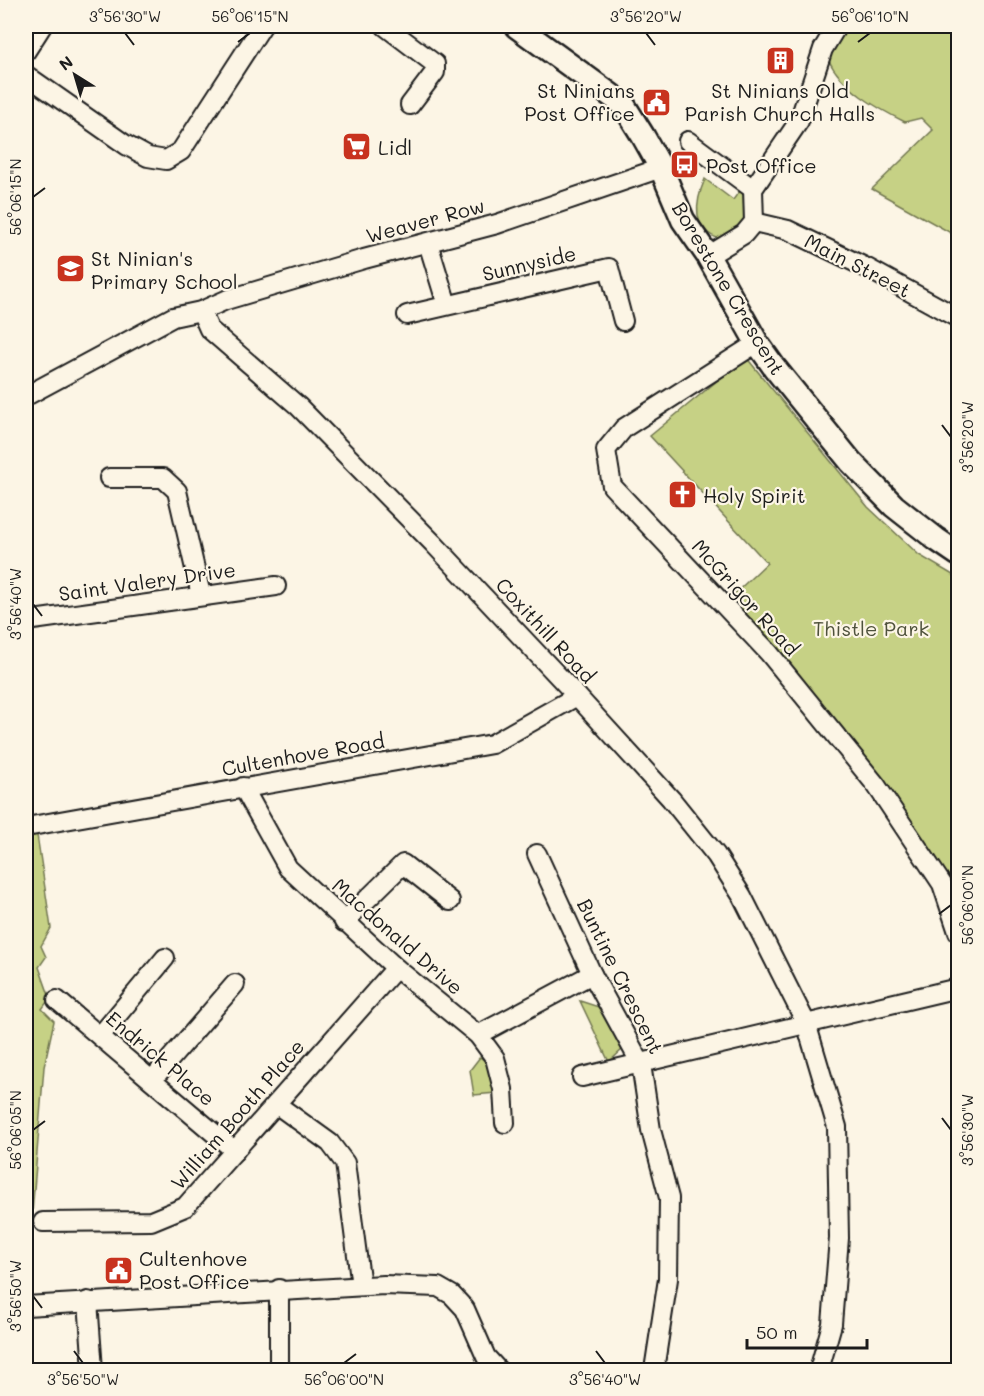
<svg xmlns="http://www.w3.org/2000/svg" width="984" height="1396" font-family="Mali,sans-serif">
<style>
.green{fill:#c6d185;stroke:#717650;stroke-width:1.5}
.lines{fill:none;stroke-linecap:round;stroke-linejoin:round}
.minor-casing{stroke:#1c1c1c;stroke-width:22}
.major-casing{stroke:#1c1c1c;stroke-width:27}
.minor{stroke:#fcf5e5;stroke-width:18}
.major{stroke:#fcf5e5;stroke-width:22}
.ticks{fill:none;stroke:#1c1c1c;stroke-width:2}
.labels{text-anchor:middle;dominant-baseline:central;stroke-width:4.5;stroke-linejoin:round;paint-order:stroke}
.poi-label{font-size:20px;fill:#1c1c1c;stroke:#fcf5e5;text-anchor:start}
.street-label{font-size:20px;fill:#1c1c1c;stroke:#fcf5e5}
.park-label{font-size:20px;fill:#4f523c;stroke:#fcf5e5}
.neatline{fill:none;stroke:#1c1c1c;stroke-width:2}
.ticks-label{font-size:15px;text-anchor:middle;fill:#1c1c1c}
</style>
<rect width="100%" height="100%" fill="#fcf5e5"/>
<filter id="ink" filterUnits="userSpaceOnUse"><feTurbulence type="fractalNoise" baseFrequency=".0167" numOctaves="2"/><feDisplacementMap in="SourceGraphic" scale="12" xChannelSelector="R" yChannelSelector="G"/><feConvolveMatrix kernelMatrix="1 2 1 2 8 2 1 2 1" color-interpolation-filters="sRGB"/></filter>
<g filter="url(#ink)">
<g class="green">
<path d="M 845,26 L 958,26 L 958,237 L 872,189 L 933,130 L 921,118 L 905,122 C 877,108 842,89 828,59 Z"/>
<path d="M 705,179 L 733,200 L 738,193 L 742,191 L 745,198 L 745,225 L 720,239 C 691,230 695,202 705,179 Z"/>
<path d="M 746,357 L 868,507 L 919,555 L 958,578 L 958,897 L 881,776 L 731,597 L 767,563 L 650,436 Z"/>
<path d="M 37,835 L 51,928 L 41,946 L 46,957 L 39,967 L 50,998 L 42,1009 L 54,1021 L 44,1067 L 26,1287 L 26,837 Z"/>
<path d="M 580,1001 L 605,1009 L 625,1047 L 609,1062 Z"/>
<path d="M 480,1057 C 492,1066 493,1079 496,1093 L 474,1095 L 470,1070 Z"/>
</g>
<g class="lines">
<defs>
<g id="minor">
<path d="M 385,26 L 435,64 L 435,72 L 410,105"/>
<path d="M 26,51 L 42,26"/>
<path d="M 26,75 L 126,145 L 148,157 L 166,160 L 181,151 L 262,26"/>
<path d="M 688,141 L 753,189"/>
<path d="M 754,222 L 788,230 L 867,268 L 958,318"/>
<path d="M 428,243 L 447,305"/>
<path d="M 708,256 L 744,234 L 754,222 L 753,189 L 799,121 L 823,49 L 837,26"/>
<path d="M 201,311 L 209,329 L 298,406 L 433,543 L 577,696 L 671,799 L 716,855 L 742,896 L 806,1023 L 837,1127 L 839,1238 L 832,1324 L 819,1370"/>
<path d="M 407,315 L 609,268 L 623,321"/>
<path d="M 757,343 L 624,428 L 606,450 L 612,486 L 769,653 L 876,785 L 942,884 L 958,932"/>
<path d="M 26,396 L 173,317 L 201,311 L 226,300 L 364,259 L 497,224 L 661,168"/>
<path d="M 109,478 L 163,478 L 177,491 L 201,595"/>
<path d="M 26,621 L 276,586"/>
<path d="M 243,787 L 288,868 L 396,968 L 478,1035 L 495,1058 L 503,1089 L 505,1123"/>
<path d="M 26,827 L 492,744 L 577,696"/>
<path d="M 537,854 L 592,974 L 641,1064 L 651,1130 L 669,1198 L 668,1279 L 654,1370"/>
<path d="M 344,922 L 403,864 L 450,901"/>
<path d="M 57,1000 L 235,1151"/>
<path d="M 478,1035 L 592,974"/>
<path d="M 100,1036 L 165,958"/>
<path d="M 582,1077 L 958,988"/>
<path d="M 152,1080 L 235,984"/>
<path d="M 276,1104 L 330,1143 L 345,1163 L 361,1286"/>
<path d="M 43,1222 L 151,1221 L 185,1207 L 396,968"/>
<path d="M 88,1301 L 93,1370"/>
<path d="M 26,1306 L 384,1285 L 438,1287 L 452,1295 L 465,1309 L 486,1357 L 498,1370"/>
<path d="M 279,1370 L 279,1289"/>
</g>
<path id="major" d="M 516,26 L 623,104 L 643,136 L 661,168 L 683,220 L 708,256 L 757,343 L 774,367 L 851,462 L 894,506 L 936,539 L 958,554"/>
</defs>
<use href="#minor" class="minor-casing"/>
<use href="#major" class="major-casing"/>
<use href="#minor" class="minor"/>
<use href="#major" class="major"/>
</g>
</g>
<path class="ticks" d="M 125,33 L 134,45M 646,33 L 655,45M 238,42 L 250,33M 858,42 L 870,33M 33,197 L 45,188M 942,425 L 951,437M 33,604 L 42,616M 939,914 L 951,905M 942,1118 L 951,1130M 33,1130 L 45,1121M 33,1296 L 42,1308M 74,1351 L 83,1363M 596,1351 L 605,1363M 344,1363 L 356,1354"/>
<defs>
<symbol id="building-square" viewBox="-11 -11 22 22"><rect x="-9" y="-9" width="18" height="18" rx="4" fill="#c8321e" stroke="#fcf5e5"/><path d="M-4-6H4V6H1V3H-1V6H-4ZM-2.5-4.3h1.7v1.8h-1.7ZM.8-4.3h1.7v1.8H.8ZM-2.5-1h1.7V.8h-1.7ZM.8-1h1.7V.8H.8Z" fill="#fff"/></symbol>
<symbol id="civic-square" viewBox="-11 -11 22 22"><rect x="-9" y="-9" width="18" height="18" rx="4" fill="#c8321e" stroke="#fcf5e5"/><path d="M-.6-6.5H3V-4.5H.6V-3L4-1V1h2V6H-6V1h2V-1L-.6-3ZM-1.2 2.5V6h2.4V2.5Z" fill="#fff"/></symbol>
<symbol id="supermarket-square" viewBox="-11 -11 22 22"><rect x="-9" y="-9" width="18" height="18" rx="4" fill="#c8321e" stroke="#fcf5e5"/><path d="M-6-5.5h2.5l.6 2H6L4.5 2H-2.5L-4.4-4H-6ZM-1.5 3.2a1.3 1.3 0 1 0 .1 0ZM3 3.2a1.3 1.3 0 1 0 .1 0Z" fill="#fff"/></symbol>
<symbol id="bus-square" viewBox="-11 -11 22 22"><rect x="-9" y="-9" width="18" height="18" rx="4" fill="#c8321e" stroke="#fcf5e5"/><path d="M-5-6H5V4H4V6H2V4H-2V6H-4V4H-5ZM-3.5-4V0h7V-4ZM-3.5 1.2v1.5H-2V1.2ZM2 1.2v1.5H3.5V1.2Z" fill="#fff"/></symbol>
<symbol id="school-square" viewBox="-11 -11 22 22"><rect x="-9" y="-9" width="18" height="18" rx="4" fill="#c8321e" stroke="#fcf5e5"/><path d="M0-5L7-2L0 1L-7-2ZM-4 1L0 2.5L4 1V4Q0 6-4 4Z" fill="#fff"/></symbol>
<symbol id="church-square" viewBox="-11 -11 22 22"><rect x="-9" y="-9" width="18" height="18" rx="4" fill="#c8321e" stroke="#fcf5e5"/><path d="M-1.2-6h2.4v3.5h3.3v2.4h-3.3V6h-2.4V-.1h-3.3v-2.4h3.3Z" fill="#fff"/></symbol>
</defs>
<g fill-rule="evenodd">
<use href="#building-square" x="764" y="44" width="33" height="33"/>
<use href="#civic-square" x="640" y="86" width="33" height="33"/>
<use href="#supermarket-square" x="340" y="130" width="33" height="33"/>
<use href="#bus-square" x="668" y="148" width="33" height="33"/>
<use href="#school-square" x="54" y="252" width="33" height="33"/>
<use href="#church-square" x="666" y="478" width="33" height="33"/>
<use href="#civic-square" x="102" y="1254" width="33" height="33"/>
</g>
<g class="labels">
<g class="poi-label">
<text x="635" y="90" text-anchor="end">St Ninians<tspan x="635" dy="23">Post Office</tspan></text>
<text x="780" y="90" text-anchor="middle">St Ninians Old<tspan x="780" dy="23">Parish Church Halls</tspan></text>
<text x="378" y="147">Lidl</text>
<text x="706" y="165">Post Office</text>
<text x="91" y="258">St Ninian's<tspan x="91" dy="23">Primary School</tspan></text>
<text x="703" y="495">Holy Spirit</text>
<text x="139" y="1258">Cultenhove<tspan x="139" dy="23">Post Office</tspan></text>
</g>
<g class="street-label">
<text transform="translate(425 220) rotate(-15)">Weaver Row</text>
<text transform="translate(529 263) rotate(-13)">Sunnyside</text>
<text transform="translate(858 265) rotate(27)">Main Street</text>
<text transform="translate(729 288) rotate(59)">Borestone Crescent</text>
<text transform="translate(147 581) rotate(-8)">Saint Valery Drive</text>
<text transform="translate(746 597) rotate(48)">McGrigor Road</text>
<text transform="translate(546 630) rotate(47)">Coxithill Road</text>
<text transform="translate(303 754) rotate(-10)">Cultenhove Road</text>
<text transform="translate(398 936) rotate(41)">Macdonald Drive</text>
<text transform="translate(621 976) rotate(64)">Buntine Crescent</text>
<text transform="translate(161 1058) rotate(40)">Endrick Place</text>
<text transform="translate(237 1114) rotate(-49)">William Booth Place</text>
</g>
<g class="park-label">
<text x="871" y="628">Thistle Park</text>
</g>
</g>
<rect width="984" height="1396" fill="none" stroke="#fcf5e5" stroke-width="66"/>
<g transform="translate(75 75) rotate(323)" stroke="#fcf5e5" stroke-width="4.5" paint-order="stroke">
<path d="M0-4.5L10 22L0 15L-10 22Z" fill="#1c1c1c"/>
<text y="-9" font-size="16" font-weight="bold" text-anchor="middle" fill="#1c1c1c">N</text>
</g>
<path d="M747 1339v9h120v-9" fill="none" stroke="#1c1c1c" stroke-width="3"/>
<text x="756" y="1339" font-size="18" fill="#1c1c1c" stroke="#fcf5e5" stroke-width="4.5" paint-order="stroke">50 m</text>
<rect x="33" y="33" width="918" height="1330" class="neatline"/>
<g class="ticks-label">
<text x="125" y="22">3°56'30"W</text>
<text x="250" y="22">56°06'15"N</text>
<text x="646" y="22">3°56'20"W</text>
<text x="870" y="22">56°06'10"N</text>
<text transform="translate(16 197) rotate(-90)" y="5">56°06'15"N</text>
<text transform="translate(968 437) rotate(-90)" y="5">3°56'20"W</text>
<text transform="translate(16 604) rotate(-90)" y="5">3°56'40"W</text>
<text transform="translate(968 905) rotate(-90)" y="5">56°06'00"N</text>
<text transform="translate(968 1130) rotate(-90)" y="5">3°56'30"W</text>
<text transform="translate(16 1130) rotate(-90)" y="5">56°06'05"N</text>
<text transform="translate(16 1296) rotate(-90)" y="5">3°56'50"W</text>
<text x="83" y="1385">3°56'50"W</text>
<text x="344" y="1385">56°06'00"N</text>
<text x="605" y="1385">3°56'40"W</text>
</g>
</svg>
